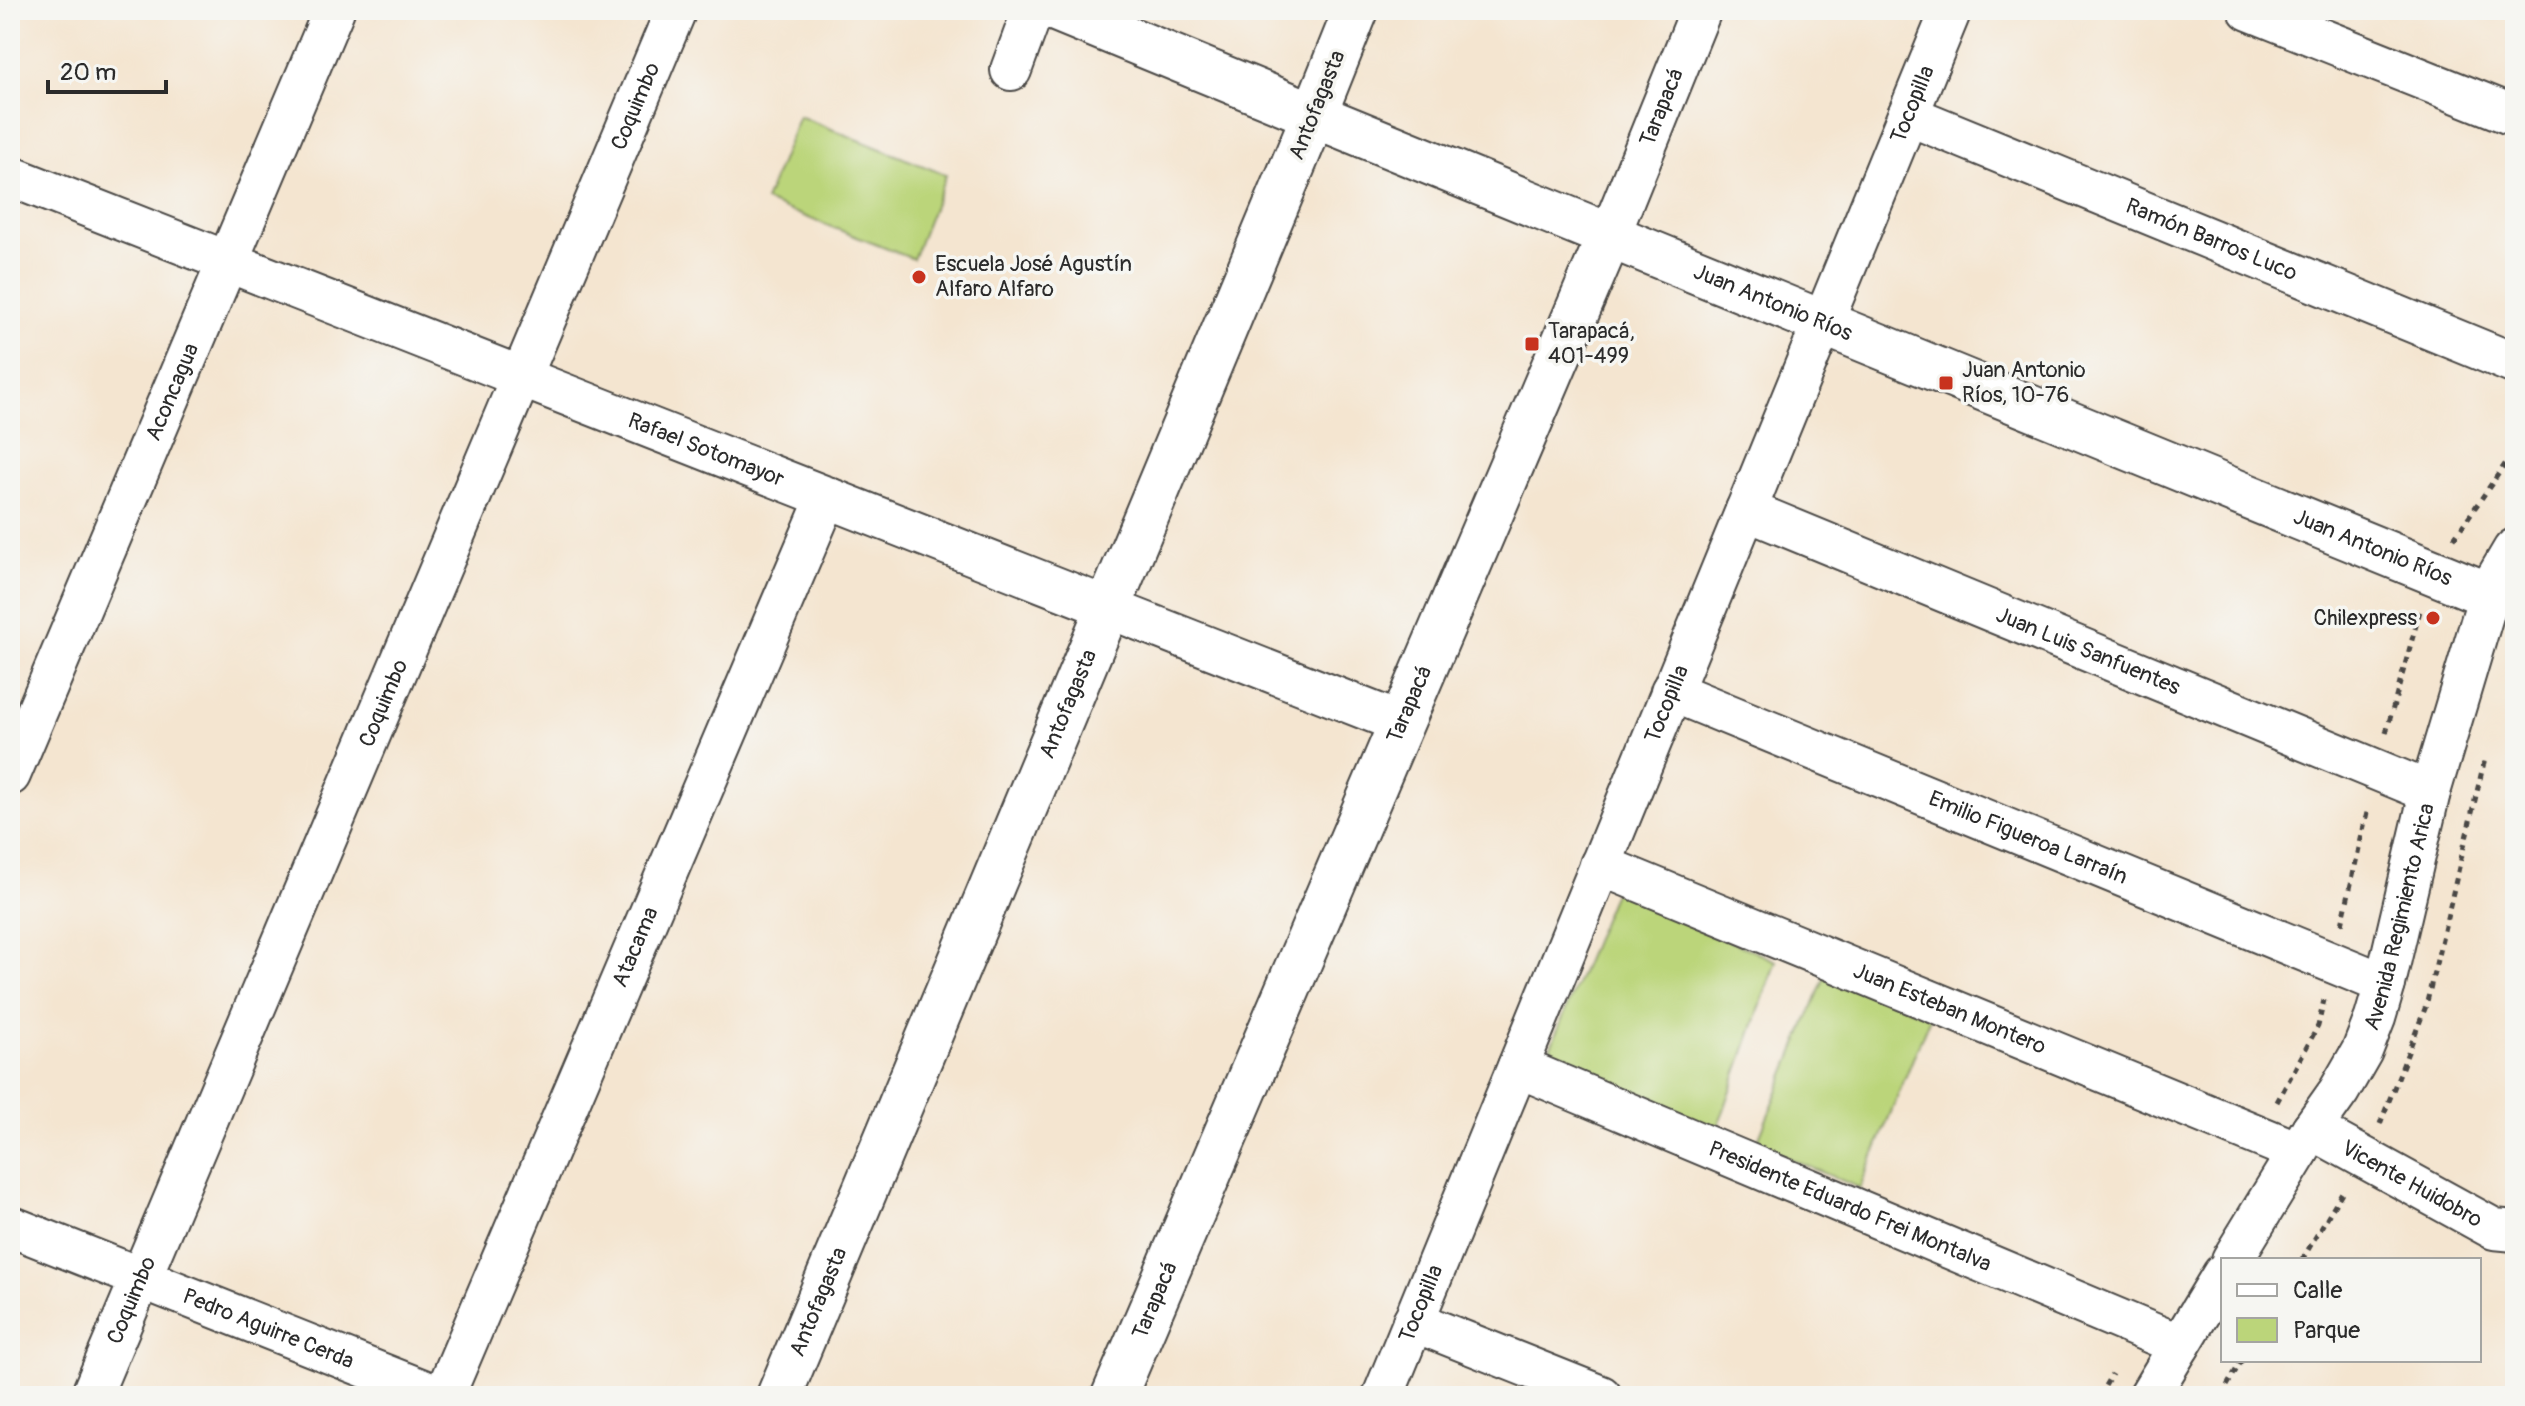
<svg xmlns="http://www.w3.org/2000/svg" width="2525" height="1406" font-family="Pangolin,sans-serif">
<style>
.green{fill:#bbd57a;stroke:#738052;stroke-width:2}
.lines{fill:none;stroke-linecap:round;stroke-linejoin:round}
.minor-casing{stroke:#494744;stroke-width:44}
.tertiary-casing{stroke:#494744;stroke-width:48}
.secondary-casing{stroke:#494744;stroke-width:48}
.path{stroke:#494744;stroke-width:5;stroke-dasharray:6 6;stroke-linecap:butt}
.minor{stroke:#fff;stroke-width:40}
.tertiary{stroke:#fff;stroke-width:44}
.secondary{stroke:#fff;stroke-width:44}
.poi-dot{fill:#c8321e;stroke:#f6f6f2;stroke-width:3}
.labels{text-anchor:middle;dominant-baseline:central;stroke-width:7;stroke-linejoin:round;paint-order:stroke}
.street-label{font-size:22px;fill:#2b2b2b;stroke:#f6f6f2}
.poi-label{font-size:22px;fill:#2b2b2b;stroke:#f6f6f2;text-anchor:start}
</style>
<rect width="100%" height="100%" fill="#f6f6f2"/>
<filter id="ink" filterUnits="userSpaceOnUse"><feTurbulence type="fractalNoise" baseFrequency=".0125" numOctaves="2"/><feDisplacementMap in="SourceGraphic" scale="16" xChannelSelector="R" yChannelSelector="G"/><feConvolveMatrix kernelMatrix="1 2 1 2 8 2 1 2 1" color-interpolation-filters="sRGB"/></filter>
<filter id="wash" filterUnits="userSpaceOnUse"><feTurbulence type="fractalNoise" baseFrequency=".006" numOctaves="4" result="noise"/><feDisplacementMap in="SourceGraphic" scale="32" xChannelSelector="R" yChannelSelector="G"/><feGaussianBlur stdDeviation="1.8" result="paint"/><feColorMatrix in="noise" values="0 0 0 0 0 0 0 0 0 0 0 0 0 0 0 0 0 1.4 0 .05"/><feComposite in="paint" operator="in"/></filter>
<g filter="url(#wash)">
<rect width="100%" height="100%" fill="#f4e5d0"/>
<g class="green">
<path d="M 799,116 L 946,175 L 913,259 L 765,201 Z"/>
<path d="M 1615,890 L 1776,961 L 1716,1133 L 1544,1063 Z"/>
<path d="M 1826,974 L 1930,1017 L 1860,1188 L 1756,1145 Z"/>
</g>
</g>
<g filter="url(#ink)">
<g class="lines">
<defs>
<g id="minor">
<path d="M 2249,10 L 2515,116"/>
<path d="M 1011,70 L 1033,10"/>
<path id="s1" d="M 1908,115 L 2515,364"/>
<path id="s2" d="M 10,176 L 1401,723"/>
<path id="s3" d="M 1609,237 L 1701,10"/>
<path id="s4" d="M 1746,510 L 2430,792"/>
<path id="s5" d="M 1671,691 L 2385,984"/>
<path id="s6" d="M 10,775 L 334,10"/>
<path id="s7" d="M 1600,865 L 2298,1152"/>
<path id="s8" d="M 1518,1067 L 2180,1345"/>
<path id="s9" d="M 2312,1129 L 2494,1229 L 2515,1231"/>
<path id="s10" d="M 10,1226 L 438,1396"/>
<path id="s11" d="M 2232,1260 L 2312,1129 L 2339,1091 L 2362,1051 L 2375,1018 L 2385,984 L 2430,792 L 2489,595"/>
<path d="M 1413,1321 L 1601,1396"/>
<path id="s12" d="M 91,1396 L 676,10"/>
<path id="s13" d="M 444,1396 L 827,497"/>
<path id="s14" d="M 1383,1396 L 1951,10"/>
<path d="M 2149,1396 L 2223,1274"/>
</g>
<path id="tertiary" d="M 1058,10 L 1314,115 L 1356,10"/>
<g id="secondary">
<path id="s15" d="M 779,1396 L 1314,115 L 2489,595 L 2515,551"/>
<path id="s16" d="M 1114,1396 L 1609,237"/>
</g>
</defs>
<use href="#minor" class="minor-casing"/>
<use href="#tertiary" class="tertiary-casing"/>
<use href="#secondary" class="secondary-casing"/>
<g class="path">
<path d="M 2454,538 L 2515,450"/>
<path d="M 2386,733 L 2420,611"/>
<path d="M 2342,924 L 2368,808"/>
<path d="M 2277,1102 L 2318,1026 L 2324,1000"/>
<path d="M 2380,1124 L 2426,1006 L 2485,758"/>
<path d="M 2302,1260 L 2344,1189"/>
<path d="M 2099,1396 L 2112,1374"/>
<path d="M 2221,1396 L 2242,1360"/>
</g>
<use href="#minor" class="minor"/>
<use href="#tertiary" class="tertiary"/>
<use href="#secondary" class="secondary"/>
</g>
</g>
<g class="poi-dot">
<circle cx="919" cy="277" r="8"/>
<rect x="1524" y="336" width="16" height="16" rx="4"/>
<rect x="1938" y="375" width="16" height="16" rx="4"/>
<circle cx="2433" cy="618" r="8"/>
</g>
<g class="labels">
<g class="street-label">
<text stroke="none"><textPath href="#s14" startOffset="1396">Tocopilla</textPath></text>
<text transform="translate(1317 105) rotate(-68)">Antofagasta</text>
<text stroke="none"><textPath href="#s12" startOffset="1400">Coquimbo</textPath></text>
<text stroke="none"><textPath href="#s3" startOffset="140">Tarapacá</textPath></text>
<text stroke="none"><textPath href="#s1" startOffset="328">Ramón Barros Luco</textPath></text>
<text stroke="none"><textPath href="#s15" startOffset="1884">Juan Antonio Ríos</textPath></text>
<text stroke="none"><textPath href="#s6" startOffset="416">Aconcagua</textPath></text>
<text stroke="none"><textPath href="#s2" startOffset="748">Rafael Sotomayor</textPath></text>
<text stroke="none"><textPath href="#s15" startOffset="2532">Juan Antonio Ríos</textPath></text>
<text stroke="none"><textPath href="#s4" startOffset="370">Juan Luis Sanfuentes</textPath></text>
<text stroke="none"><textPath href="#s12" startOffset="752">Coquimbo</textPath></text>
<text stroke="none"><textPath href="#s15" startOffset="750">Antofagasta</textPath></text>
<text stroke="none"><textPath href="#s14" startOffset="748">Tocopilla</textPath></text>
<text stroke="none"><textPath href="#s16" startOffset="752">Tarapacá</textPath></text>
<text stroke="none"><textPath href="#s5" startOffset="386">Emilio Figueroa Larraín</textPath></text>
<text stroke="none"><textPath href="#s11" startOffset="386">Avenida Regimiento Arica</textPath></text>
<text stroke="none"><textPath href="#s13" startOffset="488">Atacama</textPath></text>
<text stroke="none"><textPath href="#s7" startOffset="378">Juan Esteban Montero</textPath></text>
<text stroke="none"><textPath href="#s9" startOffset="114">Vicente Huidobro</textPath></text>
<text stroke="none"><textPath href="#s8" startOffset="360">Presidente Eduardo Frei Montalva</textPath></text>
<text stroke="none"><textPath href="#s12" startOffset="104">Coquimbo</textPath></text>
<text stroke="none"><textPath href="#s16" startOffset="104">Tarapacá</textPath></text>
<text stroke="none"><textPath href="#s15" startOffset="102">Antofagasta</textPath></text>
<text stroke="none"><textPath href="#s14" startOffset="100">Tocopilla</textPath></text>
<text stroke="none"><textPath href="#s10" startOffset="278">Pedro Aguirre Cerda</textPath></text>
</g>
<g class="poi-label">
<text x="935" y="264">Escuela José Agustín<tspan x="935" dy="25">Alfaro Alfaro</tspan></text>
<text x="1548" y="331">Tarapacá,<tspan x="1548" dy="25">401-499</tspan></text>
<text x="1962" y="370">Juan Antonio<tspan x="1962" dy="25">Ríos, 10-76</tspan></text>
<text x="2417" y="618" text-anchor="end">Chilexpress</text>
</g>
</g>
<rect width="2525" height="1406" fill="none" stroke="#f6f6f2" stroke-width="40"/>
<rect x="2221" y="1258" width="260" height="104" fill="#f6f6f2" stroke="#a5a5a2" stroke-width="2"/>
<rect x="2237" y="1284" width="40" height="12" fill="#ffffff" stroke="#a5a5a2" stroke-width="2"/>
<text x="2293" y="1298" font-size="24" fill="#2b2b2b">Calle</text>
<rect x="2237" y="1318" width="40" height="24" fill="#bbd57a" stroke="#a5a5a2" stroke-width="2"/>
<text x="2293" y="1338" font-size="24" fill="#2b2b2b">Parque</text>
<path d="M48 80v12h118v-12" fill="none" stroke="#2b2b2b" stroke-width="4"/>
<text x="60" y="80" font-size="24" fill="#2b2b2b" stroke="#f6f6f2" stroke-width="6" paint-order="stroke">20 m</text>
</svg>
